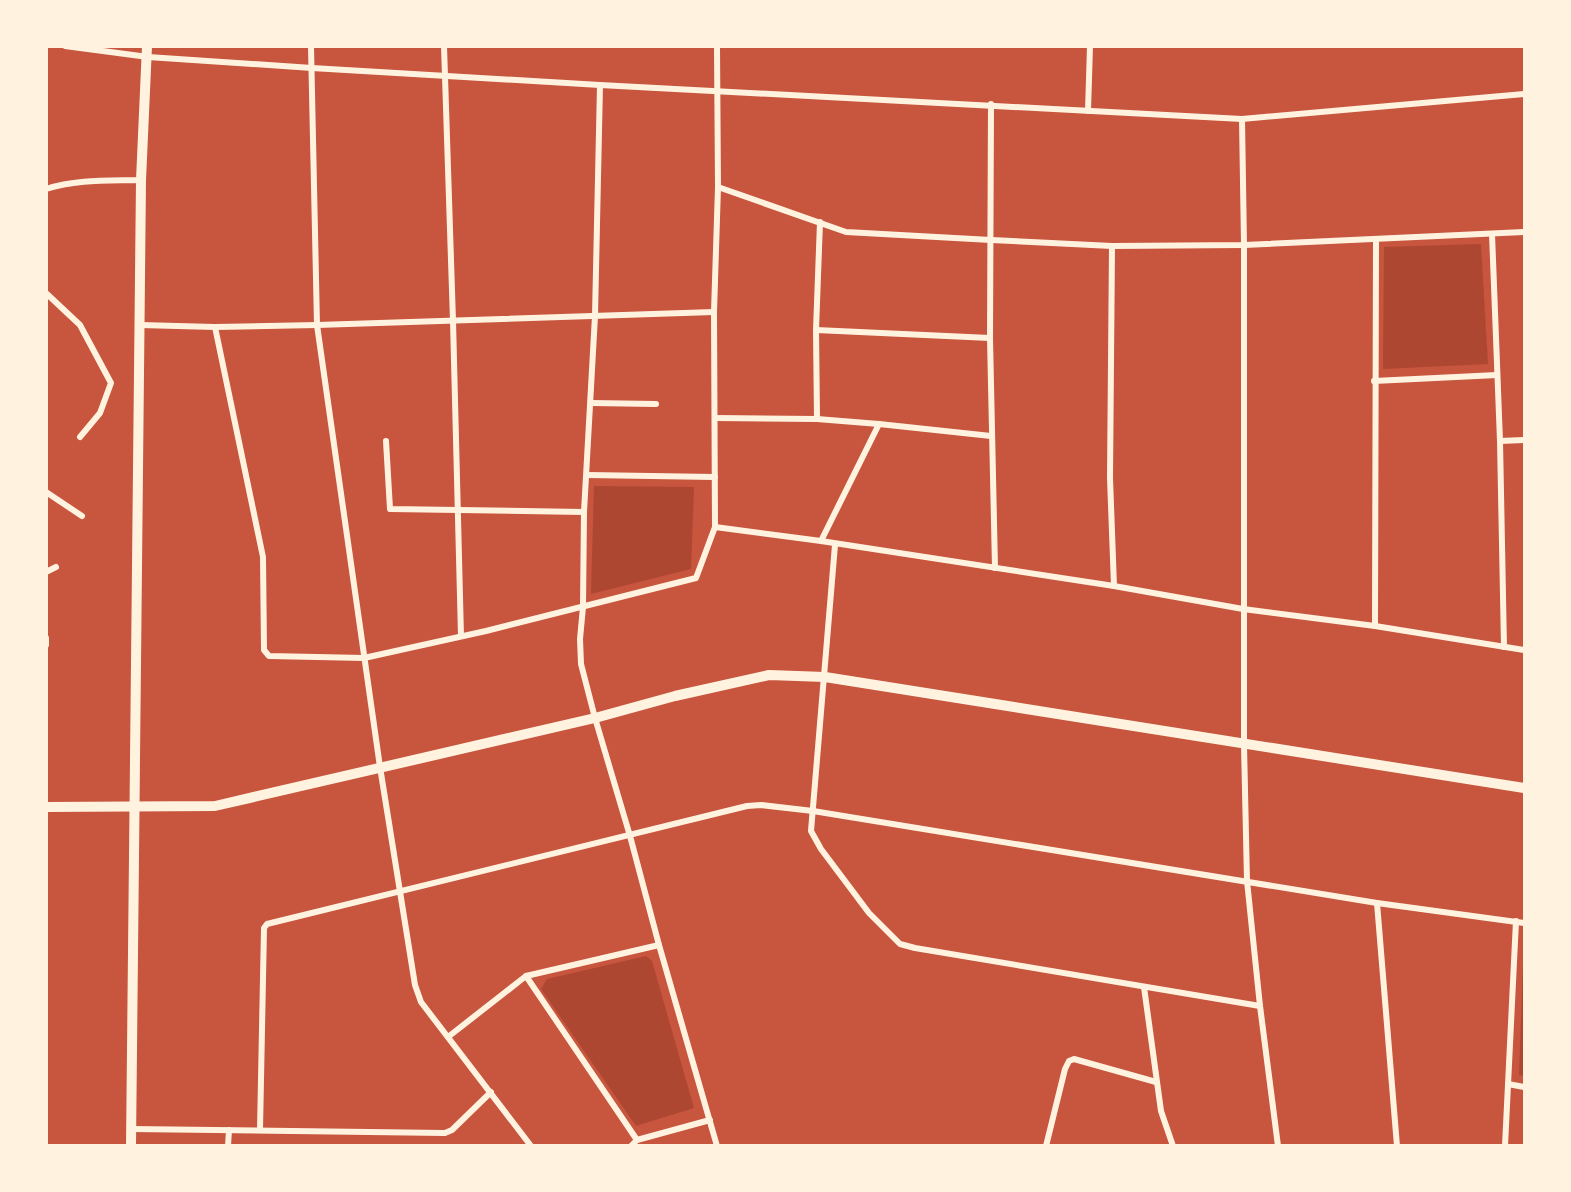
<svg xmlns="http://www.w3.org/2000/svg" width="1571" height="1192" font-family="'Varela Round',sans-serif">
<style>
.green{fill:#ae4732}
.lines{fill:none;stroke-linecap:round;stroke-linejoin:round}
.minor{stroke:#fff3e0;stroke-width:6}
.tertiary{stroke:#fff3e0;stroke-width:10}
</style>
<rect width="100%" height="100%" fill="#c8553d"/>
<g class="green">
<path d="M 1481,244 L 1488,364 L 1383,369 L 1384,247 Z"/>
<path d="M 594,486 L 694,487 L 691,569 L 591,594 Z"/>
<path d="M 1524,934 L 1524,1076 L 1519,1075 Z"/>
<path d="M 646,956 L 652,961 L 694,1108 L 636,1126 L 541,989 L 547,979 Z"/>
</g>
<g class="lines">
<g class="minor">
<path d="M 65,46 L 148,57 L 312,68 L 600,85 L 1242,119 L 1524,94"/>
<path d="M 311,46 L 317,325 L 380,767 L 415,985 L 421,1002 L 531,1146"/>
<path d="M 444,46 L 453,321 L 461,636"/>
<path d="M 600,85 L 595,316 L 584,512 L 583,607 L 580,639 L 581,664 L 595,718 L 630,836 L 659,945 L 717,1146"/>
<path d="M 991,104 L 990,338 L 995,568"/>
<path d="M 1088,111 L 1090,46"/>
<path d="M 1242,119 L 1244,245 L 1244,745 L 1247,881 L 1260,1006 L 1278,1146"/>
<path d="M 718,187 L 846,232 L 991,240 L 1112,246 L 1244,245 L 1524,232"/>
<path d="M 46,189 C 77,179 110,181 141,180"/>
<path d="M 1492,234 L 1500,441 L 1504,647"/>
<path d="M 1112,246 L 1110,478 L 1114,586"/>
<path d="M 47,294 L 80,325 L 111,383 L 100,413 L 80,437"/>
<path d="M 140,325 L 215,327 L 317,325 L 714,312"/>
<path d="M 215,327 L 263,557 L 264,650 L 269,656 L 364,658 L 486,631 L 696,578 L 715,527 L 714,312 L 718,187 L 717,46"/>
<path d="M 816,330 L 990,338"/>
<path d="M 1374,381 L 1497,375"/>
<path d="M 591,403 L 656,404"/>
<path d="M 715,418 L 817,419 L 879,424 L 991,436"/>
<path d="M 817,419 L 816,330 L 820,222"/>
<path d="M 386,441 L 390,509 L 584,512"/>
<path d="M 1500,441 L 1524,440"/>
<path d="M 587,475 L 715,477"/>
<path d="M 46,492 L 82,516"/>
<path d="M 715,527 L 821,541 L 1114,586 L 1243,609 L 1375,626 L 1524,650"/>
<path d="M 821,541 L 879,424"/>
<path d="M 835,545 L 811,831 L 821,849 L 869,913 L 900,944 L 915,948 L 1260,1006"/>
<path d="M 46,572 L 56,567"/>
<path d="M 1375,626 L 1376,239"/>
<path d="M 46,638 L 46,645"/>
<path d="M 1377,903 L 1397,1146"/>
<path d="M 526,976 L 637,1140"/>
<path d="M 1144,987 L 1161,1111 L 1173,1146"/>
<path d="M 448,1037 L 526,976 L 659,945"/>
<path d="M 1508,1084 L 1524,1087"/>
<path d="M 131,1129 L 445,1133 L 452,1130 L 491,1092"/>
<path d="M 260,1130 L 264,928 L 267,924 L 747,806 L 761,805 L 813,811 L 1377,903 L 1524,923"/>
<path d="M 228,1146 L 229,1130"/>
<path d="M 631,1146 L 637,1140 L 710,1120"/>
<path d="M 1046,1146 L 1065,1069 L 1069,1061 L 1074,1059 L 1156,1082"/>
<path d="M 1505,1146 L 1516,921"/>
</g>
<g class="tertiary">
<path d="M 46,807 L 215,806 L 595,718 L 675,696 L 769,675 L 825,677 L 1524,788"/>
<path d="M 131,1146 L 141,180 L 147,46"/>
</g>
</g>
<rect width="1571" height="1192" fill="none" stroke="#fff3e0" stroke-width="96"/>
</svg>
